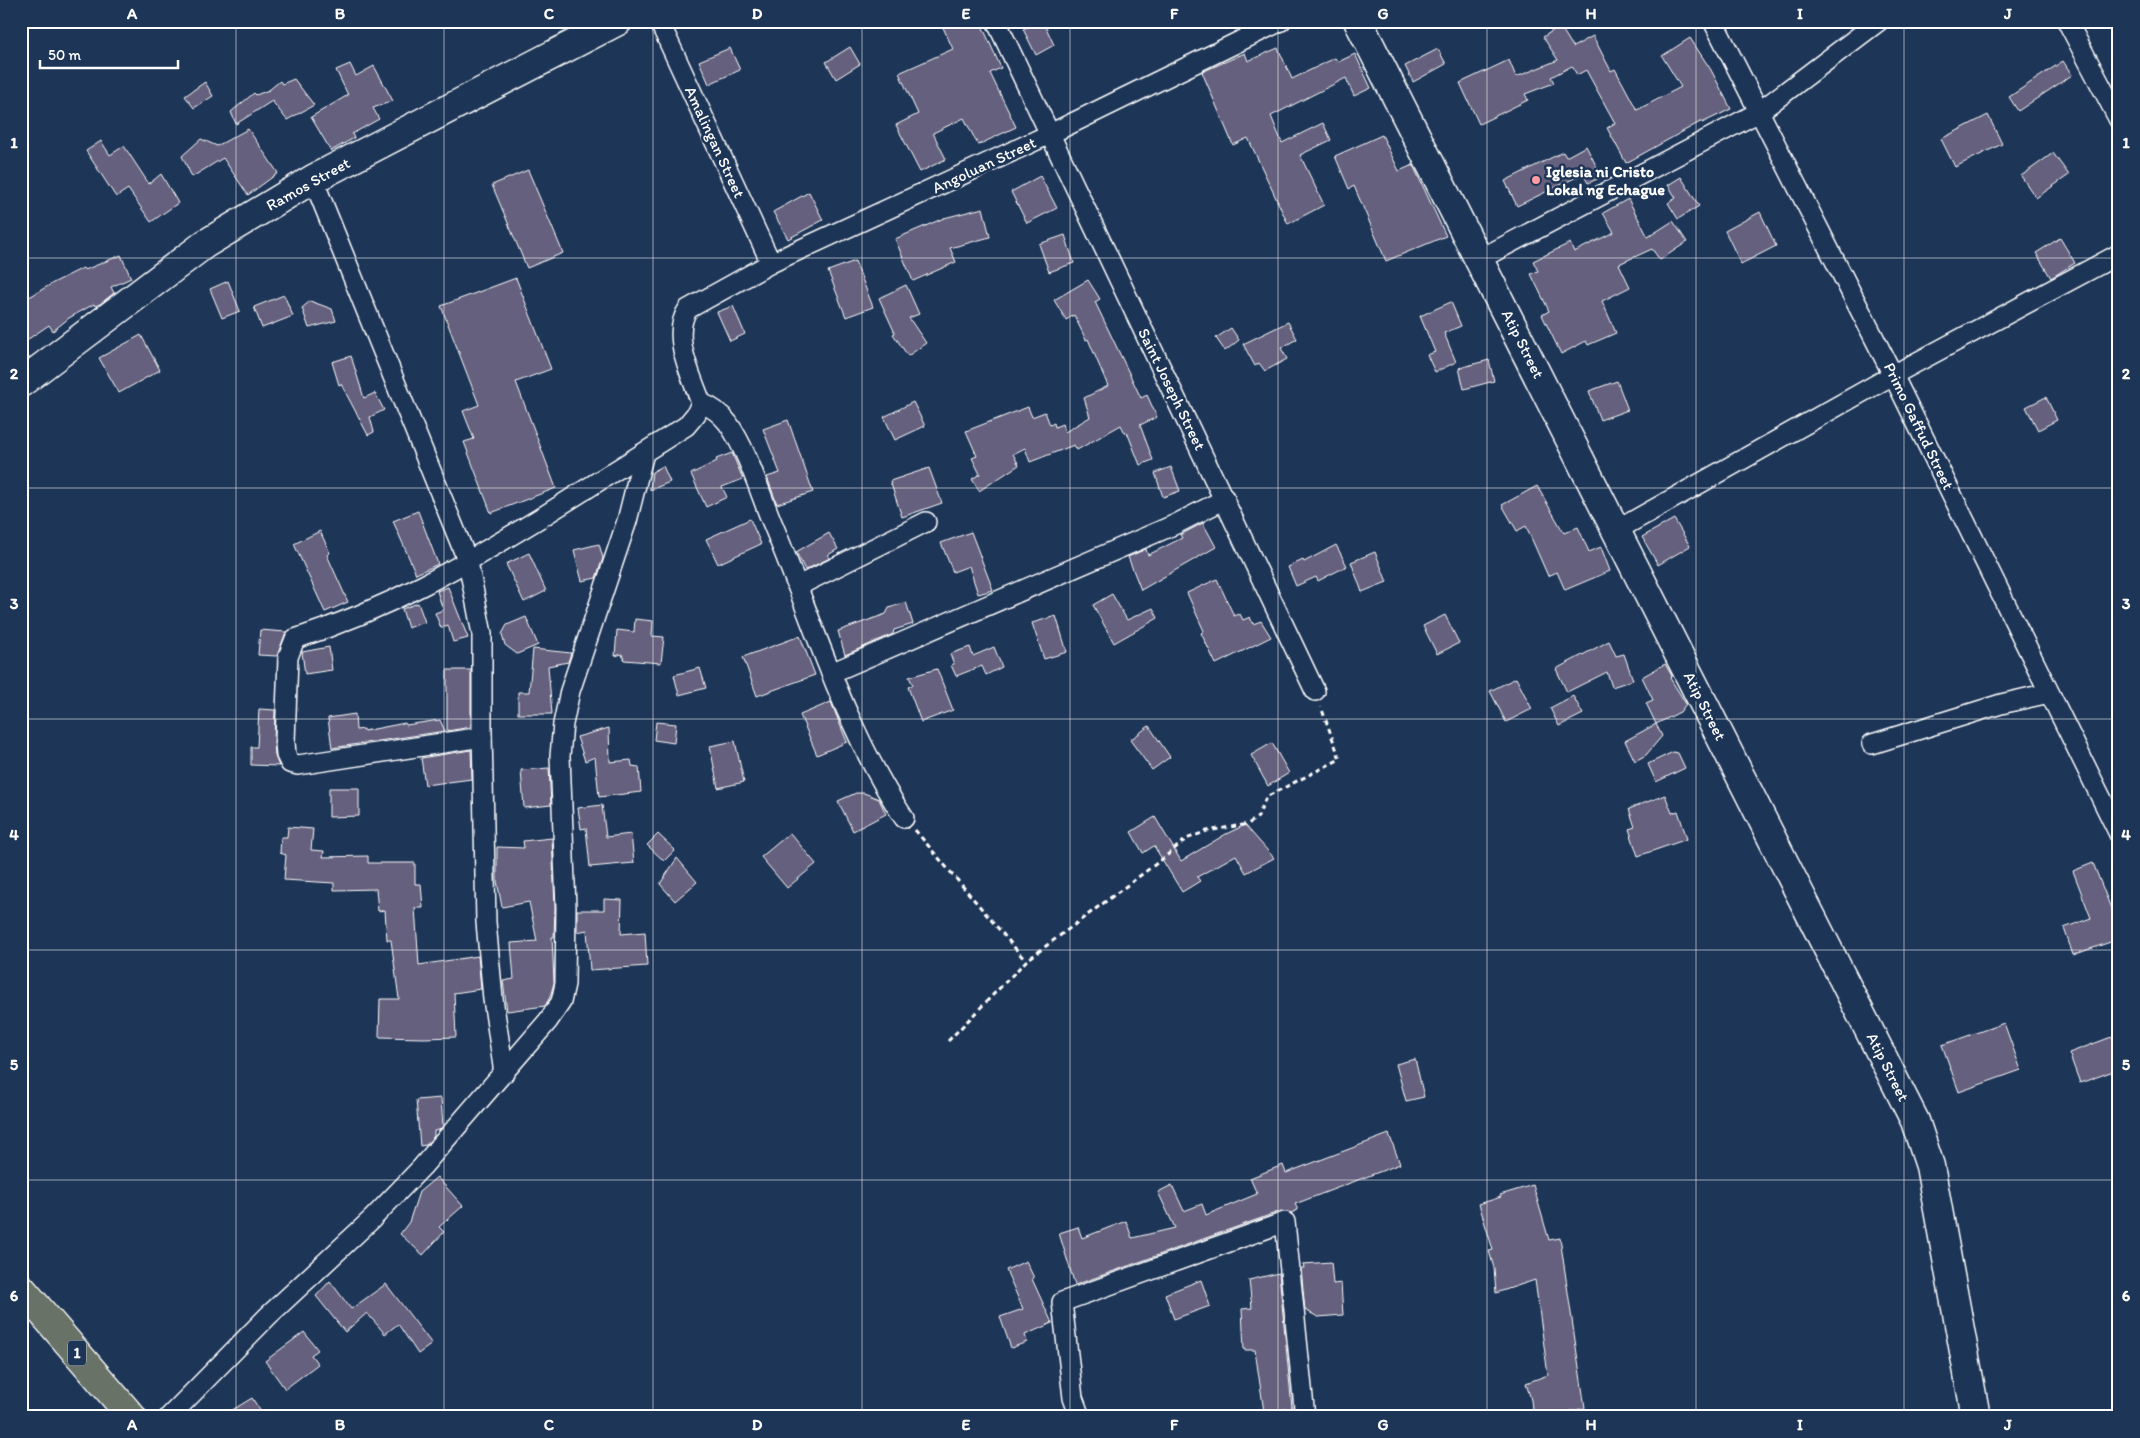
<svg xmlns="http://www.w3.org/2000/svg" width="2140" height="1438" font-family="Itim,sans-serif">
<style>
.building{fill:#65607d;stroke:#fff}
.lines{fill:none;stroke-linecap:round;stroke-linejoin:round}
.minor-casing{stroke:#fff;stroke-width:22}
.secondary-casing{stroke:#fff;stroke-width:31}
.trunk-casing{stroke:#fff;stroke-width:31}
.path{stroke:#fff;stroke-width:3;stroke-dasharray:5 4;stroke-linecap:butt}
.minor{stroke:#1d3557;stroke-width:19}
.secondary{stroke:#1d3557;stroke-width:28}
.trunk{stroke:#697266;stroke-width:28}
.grid{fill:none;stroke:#fff;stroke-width:1;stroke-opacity:0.55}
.poi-dot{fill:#ff9aa2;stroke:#1d3557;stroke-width:2}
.labels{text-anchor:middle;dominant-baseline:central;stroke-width:5;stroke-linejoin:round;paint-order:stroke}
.shield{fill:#1d3557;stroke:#bbc2cd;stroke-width:1}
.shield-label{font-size:15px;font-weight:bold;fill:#fff}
.street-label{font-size:16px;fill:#fff;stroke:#1d3557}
.poi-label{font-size:16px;font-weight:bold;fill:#fff;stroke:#1d3557;text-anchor:start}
.neatline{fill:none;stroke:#fff;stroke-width:2}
.grid-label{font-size:16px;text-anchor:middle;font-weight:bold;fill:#fff}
</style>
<rect width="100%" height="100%" fill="#1d3557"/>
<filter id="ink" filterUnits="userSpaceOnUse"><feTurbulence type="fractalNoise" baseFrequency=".02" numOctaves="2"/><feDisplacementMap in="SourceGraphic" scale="10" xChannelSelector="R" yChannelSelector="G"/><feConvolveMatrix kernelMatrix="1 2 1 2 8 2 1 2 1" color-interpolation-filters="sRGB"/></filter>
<g filter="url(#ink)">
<g class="building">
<path d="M 940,21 L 980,21 L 1001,68 L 990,73 L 1016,127 L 978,145 L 964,118 L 933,133 L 946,159 L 920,172 L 896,125 L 918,114 L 899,73 L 953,49 Z"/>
<path d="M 1040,21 L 1043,21 L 1054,45 L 1036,55 L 1023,29 Z"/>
<path d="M 1560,26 L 1573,47 L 1593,36 L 1611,71 L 1615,69 L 1637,110 L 1681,87 L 1662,56 L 1690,38 L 1711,70 L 1731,109 L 1702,123 L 1702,121 L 1626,163 L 1607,128 L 1615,123 L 1586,70 L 1577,75 L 1572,66 L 1551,77 L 1554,83 L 1525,94 L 1528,100 L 1479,124 L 1460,83 L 1509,60 L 1516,77 L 1558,60 L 1543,37 Z"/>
<path d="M 850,47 L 860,64 L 836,79 L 826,62 Z"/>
<path d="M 730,48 L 740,70 L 709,84 L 699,61 Z"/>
<path d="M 1278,48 L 1292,79 L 1335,58 L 1338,62 L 1355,54 L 1371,88 L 1354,96 L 1346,78 L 1271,116 L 1282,143 L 1323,123 L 1331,140 L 1300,155 L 1324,205 L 1288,224 L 1248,138 L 1233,145 L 1202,72 L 1245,53 L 1248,61 Z"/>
<path d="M 1438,49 L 1446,64 L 1413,82 L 1405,66 Z"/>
<path d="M 2063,61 L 2072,75 L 2018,111 L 2009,97 Z"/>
<path d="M 350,64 L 356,76 L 374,66 L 393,101 L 373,108 L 379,119 L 352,134 L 354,138 L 331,151 L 311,117 L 348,95 L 336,70 Z"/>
<path d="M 294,79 L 314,105 L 287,120 L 272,101 L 236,124 L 231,112 L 254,93 L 256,95 L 269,90 L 280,81 L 282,84 Z"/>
<path d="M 205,82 L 213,96 L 194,108 L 185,96 Z"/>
<path d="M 1988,115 L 2002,144 L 1955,167 L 1941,139 Z"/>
<path d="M 248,129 L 278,173 L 248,195 L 223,158 L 192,177 L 182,156 L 201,139 L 217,146 Z"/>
<path d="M 1382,135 L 1399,171 L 1413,165 L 1446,236 L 1386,261 L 1354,186 L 1349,189 L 1335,156 Z"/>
<path d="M 101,141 L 110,155 L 124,146 L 149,184 L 161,174 L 178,203 L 151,222 L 128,189 L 116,197 L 86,151 Z"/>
<path d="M 1586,146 L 1602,177 L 1588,183 L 1583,174 L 1517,206 L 1505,181 L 1563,152 L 1566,157 Z"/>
<path d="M 2053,153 L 2069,175 L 2036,198 L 2021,176 Z"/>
<path d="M 528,170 L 563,253 L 527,268 L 492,185 Z"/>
<path d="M 1040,176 L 1057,208 L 1027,223 L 1011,192 Z"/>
<path d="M 1681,177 L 1699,206 L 1678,219 L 1668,203 L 1676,198 L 1668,185 Z"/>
<path d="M 809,192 L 823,220 L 788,239 L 773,212 Z"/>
<path d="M 1628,199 L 1648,237 L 1673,221 L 1687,242 L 1660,260 L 1652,249 L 1619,264 L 1630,287 L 1602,301 L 1616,333 L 1588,345 L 1586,341 L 1561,354 L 1542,315 L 1549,311 L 1531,274 L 1538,271 L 1533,261 L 1570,243 L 1574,252 L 1614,232 L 1603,213 Z"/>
<path d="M 983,208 L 990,237 L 950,248 L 956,262 L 913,281 L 895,239 L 944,218 Z"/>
<path d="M 1760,212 L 1776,246 L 1741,264 L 1725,231 Z"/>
<path d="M 1065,235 L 1074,263 L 1049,272 L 1039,244 Z"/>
<path d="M 2060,238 L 2075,263 L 2051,278 L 2036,253 Z"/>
<path d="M 121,255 L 131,278 L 111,287 L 114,293 L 100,304 L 95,306 L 94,304 L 69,318 L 53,331 L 49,325 L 21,344 L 21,302 L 53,283 L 83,268 L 85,270 Z"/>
<path d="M 855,261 L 873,307 L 846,317 L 828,271 Z"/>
<path d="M 516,278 L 551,369 L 516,382 L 556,488 L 491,513 L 464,442 L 474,439 L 463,411 L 479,405 L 441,306 Z"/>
<path d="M 1088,280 L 1100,299 L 1095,302 L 1141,398 L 1147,395 L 1157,417 L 1140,425 L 1153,460 L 1140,465 L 1127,432 L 1125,433 L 1121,425 L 1077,450 L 1074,445 L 1030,462 L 1025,448 L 1013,454 L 1019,465 L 979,491 L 972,479 L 980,474 L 972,458 L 977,456 L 966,431 L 1028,407 L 1032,417 L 1045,412 L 1050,425 L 1054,423 L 1055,427 L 1062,424 L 1065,432 L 1090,417 L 1084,398 L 1108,386 L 1088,339 L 1086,340 L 1074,315 L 1066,320 L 1054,300 Z"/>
<path d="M 228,281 L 240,311 L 222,318 L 210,289 Z"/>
<path d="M 906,285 L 919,314 L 909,318 L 926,343 L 908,356 L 893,334 L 895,333 L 879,298 Z"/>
<path d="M 284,295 L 293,316 L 262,328 L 254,307 Z"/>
<path d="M 310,301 L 332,309 L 336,321 L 309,328 L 302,308 Z"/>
<path d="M 1451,302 L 1461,326 L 1444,333 L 1456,362 L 1435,372 L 1427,355 L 1435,352 L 1420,316 Z"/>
<path d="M 733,306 L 745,334 L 730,341 L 717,312 Z"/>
<path d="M 1288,322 L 1297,339 L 1281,348 L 1287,359 L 1265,371 L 1259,363 L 1255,366 L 1243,344 Z"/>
<path d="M 1231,328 L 1239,340 L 1225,351 L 1216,338 Z"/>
<path d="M 141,335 L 160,370 L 119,393 L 99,358 Z"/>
<path d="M 351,356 L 364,398 L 375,393 L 384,410 L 370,417 L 374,432 L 368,435 L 341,384 L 339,385 L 332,362 Z"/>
<path d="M 1489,360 L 1494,381 L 1464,389 L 1459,368 Z"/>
<path d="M 1617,381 L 1628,410 L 1600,420 L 1589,391 Z"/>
<path d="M 2046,397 L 2057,420 L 2038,430 L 2026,407 Z"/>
<path d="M 913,402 L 925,426 L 895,440 L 884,417 Z"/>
<path d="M 788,420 L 813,492 L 777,504 L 767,477 L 780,473 L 763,429 Z"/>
<path d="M 732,453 L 743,479 L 722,487 L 727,497 L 706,507 L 691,474 L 717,461 L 716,459 Z"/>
<path d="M 663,466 L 670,482 L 650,490 L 652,472 Z"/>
<path d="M 1171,467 L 1180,491 L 1163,497 L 1155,473 Z"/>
<path d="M 929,468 L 942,503 L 902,517 L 890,481 Z"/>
<path d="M 1537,486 L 1564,533 L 1578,527 L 1589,552 L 1601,547 L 1610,571 L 1565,590 L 1557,572 L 1548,576 L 1526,526 L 1517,531 L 1502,505 Z"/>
<path d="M 418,511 L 438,564 L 416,574 L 393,521 Z"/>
<path d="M 750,519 L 761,544 L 718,564 L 706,539 Z"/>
<path d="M 1674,519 L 1690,546 L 1658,565 L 1642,537 Z"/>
<path d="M 1203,523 L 1216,547 L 1141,590 L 1128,557 L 1146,549 L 1148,555 L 1182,538 L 1180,535 Z"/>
<path d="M 320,531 L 330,553 L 327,555 L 348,602 L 325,612 L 294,544 Z"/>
<path d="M 971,532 L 993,590 L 978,594 L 969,566 L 953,572 L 941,543 Z"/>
<path d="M 829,533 L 838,549 L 828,555 L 830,558 L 805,570 L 796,552 Z"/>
<path d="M 599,544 L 603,558 L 596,578 L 582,581 L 574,550 Z"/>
<path d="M 1336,545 L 1347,566 L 1318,581 L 1316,577 L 1296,586 L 1288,567 L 1303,560 L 1304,562 Z"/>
<path d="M 1375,552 L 1387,582 L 1362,592 L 1351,562 Z"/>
<path d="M 529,553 L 546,591 L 524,602 L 506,564 Z"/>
<path d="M 1217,579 L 1234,616 L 1240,614 L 1243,620 L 1250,617 L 1253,624 L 1261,621 L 1271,637 L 1216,664 L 1201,633 L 1204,631 L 1187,593 Z"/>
<path d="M 448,587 L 468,638 L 453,642 L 448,625 L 441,628 L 435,613 L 443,610 L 437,591 Z"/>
<path d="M 1112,594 L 1127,620 L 1153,608 L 1158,618 L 1114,643 L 1093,605 Z"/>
<path d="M 906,602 L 913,624 L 894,630 L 893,634 L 845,655 L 838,631 L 886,614 L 889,608 Z"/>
<path d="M 418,603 L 425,622 L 408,628 L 402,609 Z"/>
<path d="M 1445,615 L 1459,643 L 1437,654 L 1423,626 Z"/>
<path d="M 1056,616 L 1067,652 L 1044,659 L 1032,623 Z"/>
<path d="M 526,617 L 538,645 L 517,654 L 505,645 L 502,634 L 507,625 Z"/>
<path d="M 635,619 L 653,621 L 652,636 L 664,637 L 661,663 L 624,660 L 622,654 L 615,656 L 617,630 L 634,632 Z"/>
<path d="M 260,630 L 286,632 L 277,656 L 258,655 Z"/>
<path d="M 800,636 L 815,675 L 757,696 L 743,657 Z"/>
<path d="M 1609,641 L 1616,656 L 1624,654 L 1633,680 L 1612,687 L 1607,672 L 1567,692 L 1556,669 Z"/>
<path d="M 329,647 L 332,670 L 305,674 L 302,652 Z"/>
<path d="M 970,647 L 973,656 L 994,647 L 1002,667 L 986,675 L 982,666 L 956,676 L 951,665 L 954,664 L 950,654 Z"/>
<path d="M 533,649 L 571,653 L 568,662 L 548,666 L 552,714 L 518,714 L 518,692 L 529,692 Z"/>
<path d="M 1665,664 L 1672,676 L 1670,678 L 1686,704 L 1680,712 L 1656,724 L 1646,703 L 1653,700 L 1642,677 Z"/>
<path d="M 700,668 L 706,688 L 679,695 L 674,675 Z"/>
<path d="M 937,669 L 953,710 L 921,722 L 908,687 L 913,685 L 909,677 Z"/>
<path d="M 447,670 L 471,670 L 471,727 L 447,731 Z"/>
<path d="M 1516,678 L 1532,709 L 1506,722 L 1490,691 Z"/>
<path d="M 1573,696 L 1583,714 L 1559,726 L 1550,708 Z"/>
<path d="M 831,702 L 847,742 L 817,755 L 800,715 Z"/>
<path d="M 259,709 L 275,710 L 274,743 L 275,756 L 279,766 L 251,765 L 251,747 L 257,747 Z"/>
<path d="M 355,714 L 356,730 L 364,729 L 364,731 L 405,723 L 406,725 L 440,720 L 445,731 L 332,748 L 328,718 Z"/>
<path d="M 656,722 L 676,724 L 674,743 L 654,740 Z"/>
<path d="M 1656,724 L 1662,736 L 1646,755 L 1635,761 L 1625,741 Z"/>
<path d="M 1149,726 L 1170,757 L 1152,770 L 1130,740 Z"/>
<path d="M 609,728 L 610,762 L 631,760 L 632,766 L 639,767 L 641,792 L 599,797 L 595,757 L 585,761 L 577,737 Z"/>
<path d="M 735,741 L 744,782 L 718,788 L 710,746 Z"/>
<path d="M 1272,743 L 1289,773 L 1268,786 L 1251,755 Z"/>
<path d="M 471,750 L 472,779 L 425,785 L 421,758 Z"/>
<path d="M 1673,752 L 1678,753 L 1685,768 L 1656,782 L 1648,764 Z"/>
<path d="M 549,768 L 551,805 L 524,808 L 521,770 Z"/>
<path d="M 329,788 L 359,788 L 359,816 L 329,817 Z"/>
<path d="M 856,793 L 864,793 L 879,799 L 886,814 L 853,831 L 838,801 Z"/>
<path d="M 1665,795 L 1672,813 L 1678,811 L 1687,839 L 1638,856 L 1629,829 L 1635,827 L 1629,809 Z"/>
<path d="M 602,805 L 606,837 L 631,834 L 634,863 L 590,867 L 586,828 L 581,829 L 578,808 Z"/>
<path d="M 1155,817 L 1181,861 L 1226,834 L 1245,825 L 1274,858 L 1246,873 L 1236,855 L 1197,877 L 1200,881 L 1182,892 L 1154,846 L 1143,853 L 1131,832 Z"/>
<path d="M 288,827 L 313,829 L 311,850 L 324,851 L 323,857 L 368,856 L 368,863 L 415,863 L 415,884 L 421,884 L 423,908 L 415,908 L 419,965 L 478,956 L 481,989 L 454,993 L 456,1037 L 424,1038 L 379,1037 L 380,999 L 399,999 L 391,940 L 387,940 L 385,910 L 378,911 L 376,889 L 334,890 L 334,883 L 284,880 L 286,855 L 280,853 L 281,837 L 287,837 Z"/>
<path d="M 790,833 L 816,864 L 787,888 L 761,857 Z"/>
<path d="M 658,834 L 675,850 L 664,861 L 647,845 Z"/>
<path d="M 552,838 L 555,907 L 554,937 L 552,937 L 554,983 L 550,997 L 545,1006 L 507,1011 L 503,981 L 514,979 L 511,943 L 537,941 L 529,902 L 502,907 L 497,881 L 497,847 L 524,848 L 523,841 Z"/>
<path d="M 677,858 L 697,882 L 675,901 L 660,884 Z"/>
<path d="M 2093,863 L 2112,911 L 2119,909 L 2119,939 L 2073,955 L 2064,928 L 2091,918 L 2073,871 Z"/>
<path d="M 604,899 L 622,900 L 621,934 L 645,932 L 647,966 L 590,970 L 587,930 L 577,932 L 577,910 L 604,910 Z"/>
<path d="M 2004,1023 L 2021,1070 L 1959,1092 L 1942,1045 Z"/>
<path d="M 2114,1036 L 2119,1050 L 2119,1069 L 2080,1083 L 2069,1053 Z"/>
<path d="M 1415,1059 L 1424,1097 L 1406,1101 L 1396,1064 Z"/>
<path d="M 441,1098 L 443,1126 L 439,1130 L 434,1131 L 434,1136 L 426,1145 L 420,1146 L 416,1100 Z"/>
<path d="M 1389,1134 L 1400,1164 L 1295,1204 L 1298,1210 L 1291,1213 L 1281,1211 L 1075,1285 L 1059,1233 L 1078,1227 L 1082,1238 L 1126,1221 L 1132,1238 L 1175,1228 L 1158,1192 L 1172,1185 L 1184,1211 L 1202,1204 L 1206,1215 L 1257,1194 L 1250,1178 L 1283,1165 L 1286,1173 Z"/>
<path d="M 437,1177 L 463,1206 L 439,1227 L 444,1232 L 423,1255 L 400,1234 L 409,1222 L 419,1192 Z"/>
<path d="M 1533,1185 L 1549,1240 L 1560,1238 L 1585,1408 L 1544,1417 L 1533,1417 L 1531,1400 L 1526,1383 L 1548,1375 L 1535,1280 L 1496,1293 L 1494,1268 L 1489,1251 L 1493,1250 L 1479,1204 L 1501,1197 L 1500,1195 Z"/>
<path d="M 1026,1261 L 1034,1278 L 1032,1279 L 1052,1323 L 1025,1335 L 1027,1342 L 1011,1348 L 1000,1317 L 1023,1309 L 1006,1270 Z"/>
<path d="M 1331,1262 L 1333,1284 L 1341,1283 L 1343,1315 L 1318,1317 L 1305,1310 L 1301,1268 L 1304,1268 L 1303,1264 Z"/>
<path d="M 1279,1273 L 1292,1408 L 1264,1412 L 1255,1350 L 1244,1350 L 1242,1309 L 1252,1308 L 1249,1280 Z"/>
<path d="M 1201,1280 L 1210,1306 L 1174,1319 L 1165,1294 Z"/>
<path d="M 330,1281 L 351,1309 L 386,1284 L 432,1344 L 418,1354 L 398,1324 L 385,1334 L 367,1313 L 345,1332 L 316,1296 Z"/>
<path d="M 304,1332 L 318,1350 L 311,1355 L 318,1364 L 285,1389 L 265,1361 Z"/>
<path d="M 252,1398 L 261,1412 L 253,1417 L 221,1417 Z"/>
</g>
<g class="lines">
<defs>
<g id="minor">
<path d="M 659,21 L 771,263"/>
<path d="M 996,21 L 1315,691"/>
<path d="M 1713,21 L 1893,375 L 2119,834"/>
<path d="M 2067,21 L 2119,120"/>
<path d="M 313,179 L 468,562 L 482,634 L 482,732 L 486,922 L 493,999 L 504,1073"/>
<path d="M 1480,259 L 1759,112 L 1879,21"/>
<path d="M 701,403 C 712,407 721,414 728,423 C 747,450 759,490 771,520 C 813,620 844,728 904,818"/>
<path d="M 1617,530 L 1893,375 L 2119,254"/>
<path d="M 798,586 L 926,522"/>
<path d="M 831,673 L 1176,524 L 1225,499"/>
<path d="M 482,737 L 298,765 L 290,763 L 286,755 L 285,742 L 288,657 L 295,639 C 388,609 462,566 545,515 C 592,485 639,456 686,426 L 696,414 L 701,403 C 692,376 670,336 688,309 L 771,263 L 1050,134 L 1281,21"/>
<path d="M 1872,744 L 2001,704 L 2049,693"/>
<path d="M 169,1417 L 268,1316 L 372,1219 L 422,1167 L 548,1021 L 561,1002 L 565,984 L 566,907 L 560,756 L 563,724 L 570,691 L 627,521 L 644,453"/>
<path d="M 1080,1417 L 1073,1398 L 1062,1302 L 1285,1222 L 1305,1417"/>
</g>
<g id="secondary">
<path d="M 1358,21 L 1915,1121 L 1930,1166 L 1976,1417"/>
<path d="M 21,383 L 205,244 L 313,179 L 618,21"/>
</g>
<path id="trunk" d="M 21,1288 L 132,1417"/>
</defs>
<use href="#minor" class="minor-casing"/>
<use href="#secondary" class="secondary-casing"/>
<use href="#trunk" class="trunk-casing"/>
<g class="path">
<path d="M 915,830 L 1025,960"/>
<path d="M 948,1041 L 1026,961 L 1165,857 L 1186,839 L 1207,831 L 1248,824 L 1258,817 L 1266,797 L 1340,759 L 1321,707"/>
</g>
<use href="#minor" class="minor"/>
<use href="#secondary" class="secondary"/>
<use href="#trunk" class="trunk"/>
</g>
</g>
<path class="grid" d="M 236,21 L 236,1417M 444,21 L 444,1417M 653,21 L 653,1417M 862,21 L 862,1417M 1070,21 L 1070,1417M 1278,21 L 1278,1417M 1487,21 L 1487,1417M 1696,21 L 1696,1417M 1904,21 L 1904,1417M 21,258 L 2119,258M 21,488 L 2119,488M 21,719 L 2119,719M 21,950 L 2119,950M 21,1180 L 2119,1180"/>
<circle class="poi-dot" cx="1536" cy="180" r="5"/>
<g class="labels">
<rect class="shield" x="68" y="1340.5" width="18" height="25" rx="4"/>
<g class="shield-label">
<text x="77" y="1353">1</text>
</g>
<g class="street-label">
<text transform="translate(715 142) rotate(65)">Amalingan Street</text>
<text transform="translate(984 165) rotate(-25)">Angoluan Street</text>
<text transform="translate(308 184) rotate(-29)">Ramos Street</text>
<text transform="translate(1523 344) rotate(63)">Atip Street</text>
<text transform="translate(1172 389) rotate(64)">Saint Joseph Street</text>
<text transform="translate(1919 426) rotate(64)">Primo Gaffud Street</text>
<text transform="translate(1705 706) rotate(63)">Atip Street</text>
<text transform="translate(1888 1067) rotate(63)">Atip Street</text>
</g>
<g class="poi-label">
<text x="1546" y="171">Iglesia ni Cristo<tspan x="1546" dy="18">Lokal ng Echague</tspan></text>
</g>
</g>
<rect width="2140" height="1438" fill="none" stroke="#1d3557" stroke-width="55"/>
<path d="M40 60v8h138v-8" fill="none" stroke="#ffffff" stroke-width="2.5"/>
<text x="48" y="60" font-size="15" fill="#ffffff" stroke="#1d3557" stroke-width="4" paint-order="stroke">50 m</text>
<rect x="28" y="28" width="2084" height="1382" class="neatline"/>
<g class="grid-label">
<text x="132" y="19">A</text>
<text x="340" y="19">B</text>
<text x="549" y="19">C</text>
<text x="757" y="19">D</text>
<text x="966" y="19">E</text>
<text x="1174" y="19">F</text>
<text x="1383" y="19">G</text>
<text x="1591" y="19">H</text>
<text x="1800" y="19">I</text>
<text x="2008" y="19">J</text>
<text x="14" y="148">1</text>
<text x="2126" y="148">1</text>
<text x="14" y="379">2</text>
<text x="2126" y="379">2</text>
<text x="14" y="609">3</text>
<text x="2126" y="609">3</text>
<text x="14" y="840">4</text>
<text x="2126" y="840">4</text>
<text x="14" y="1070">5</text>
<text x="2126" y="1070">5</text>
<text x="14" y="1301">6</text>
<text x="2126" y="1301">6</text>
<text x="132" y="1430">A</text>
<text x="340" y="1430">B</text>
<text x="549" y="1430">C</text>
<text x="757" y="1430">D</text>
<text x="966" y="1430">E</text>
<text x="1174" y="1430">F</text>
<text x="1383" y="1430">G</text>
<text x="1591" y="1430">H</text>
<text x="1800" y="1430">I</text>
<text x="2008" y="1430">J</text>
</g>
</svg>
